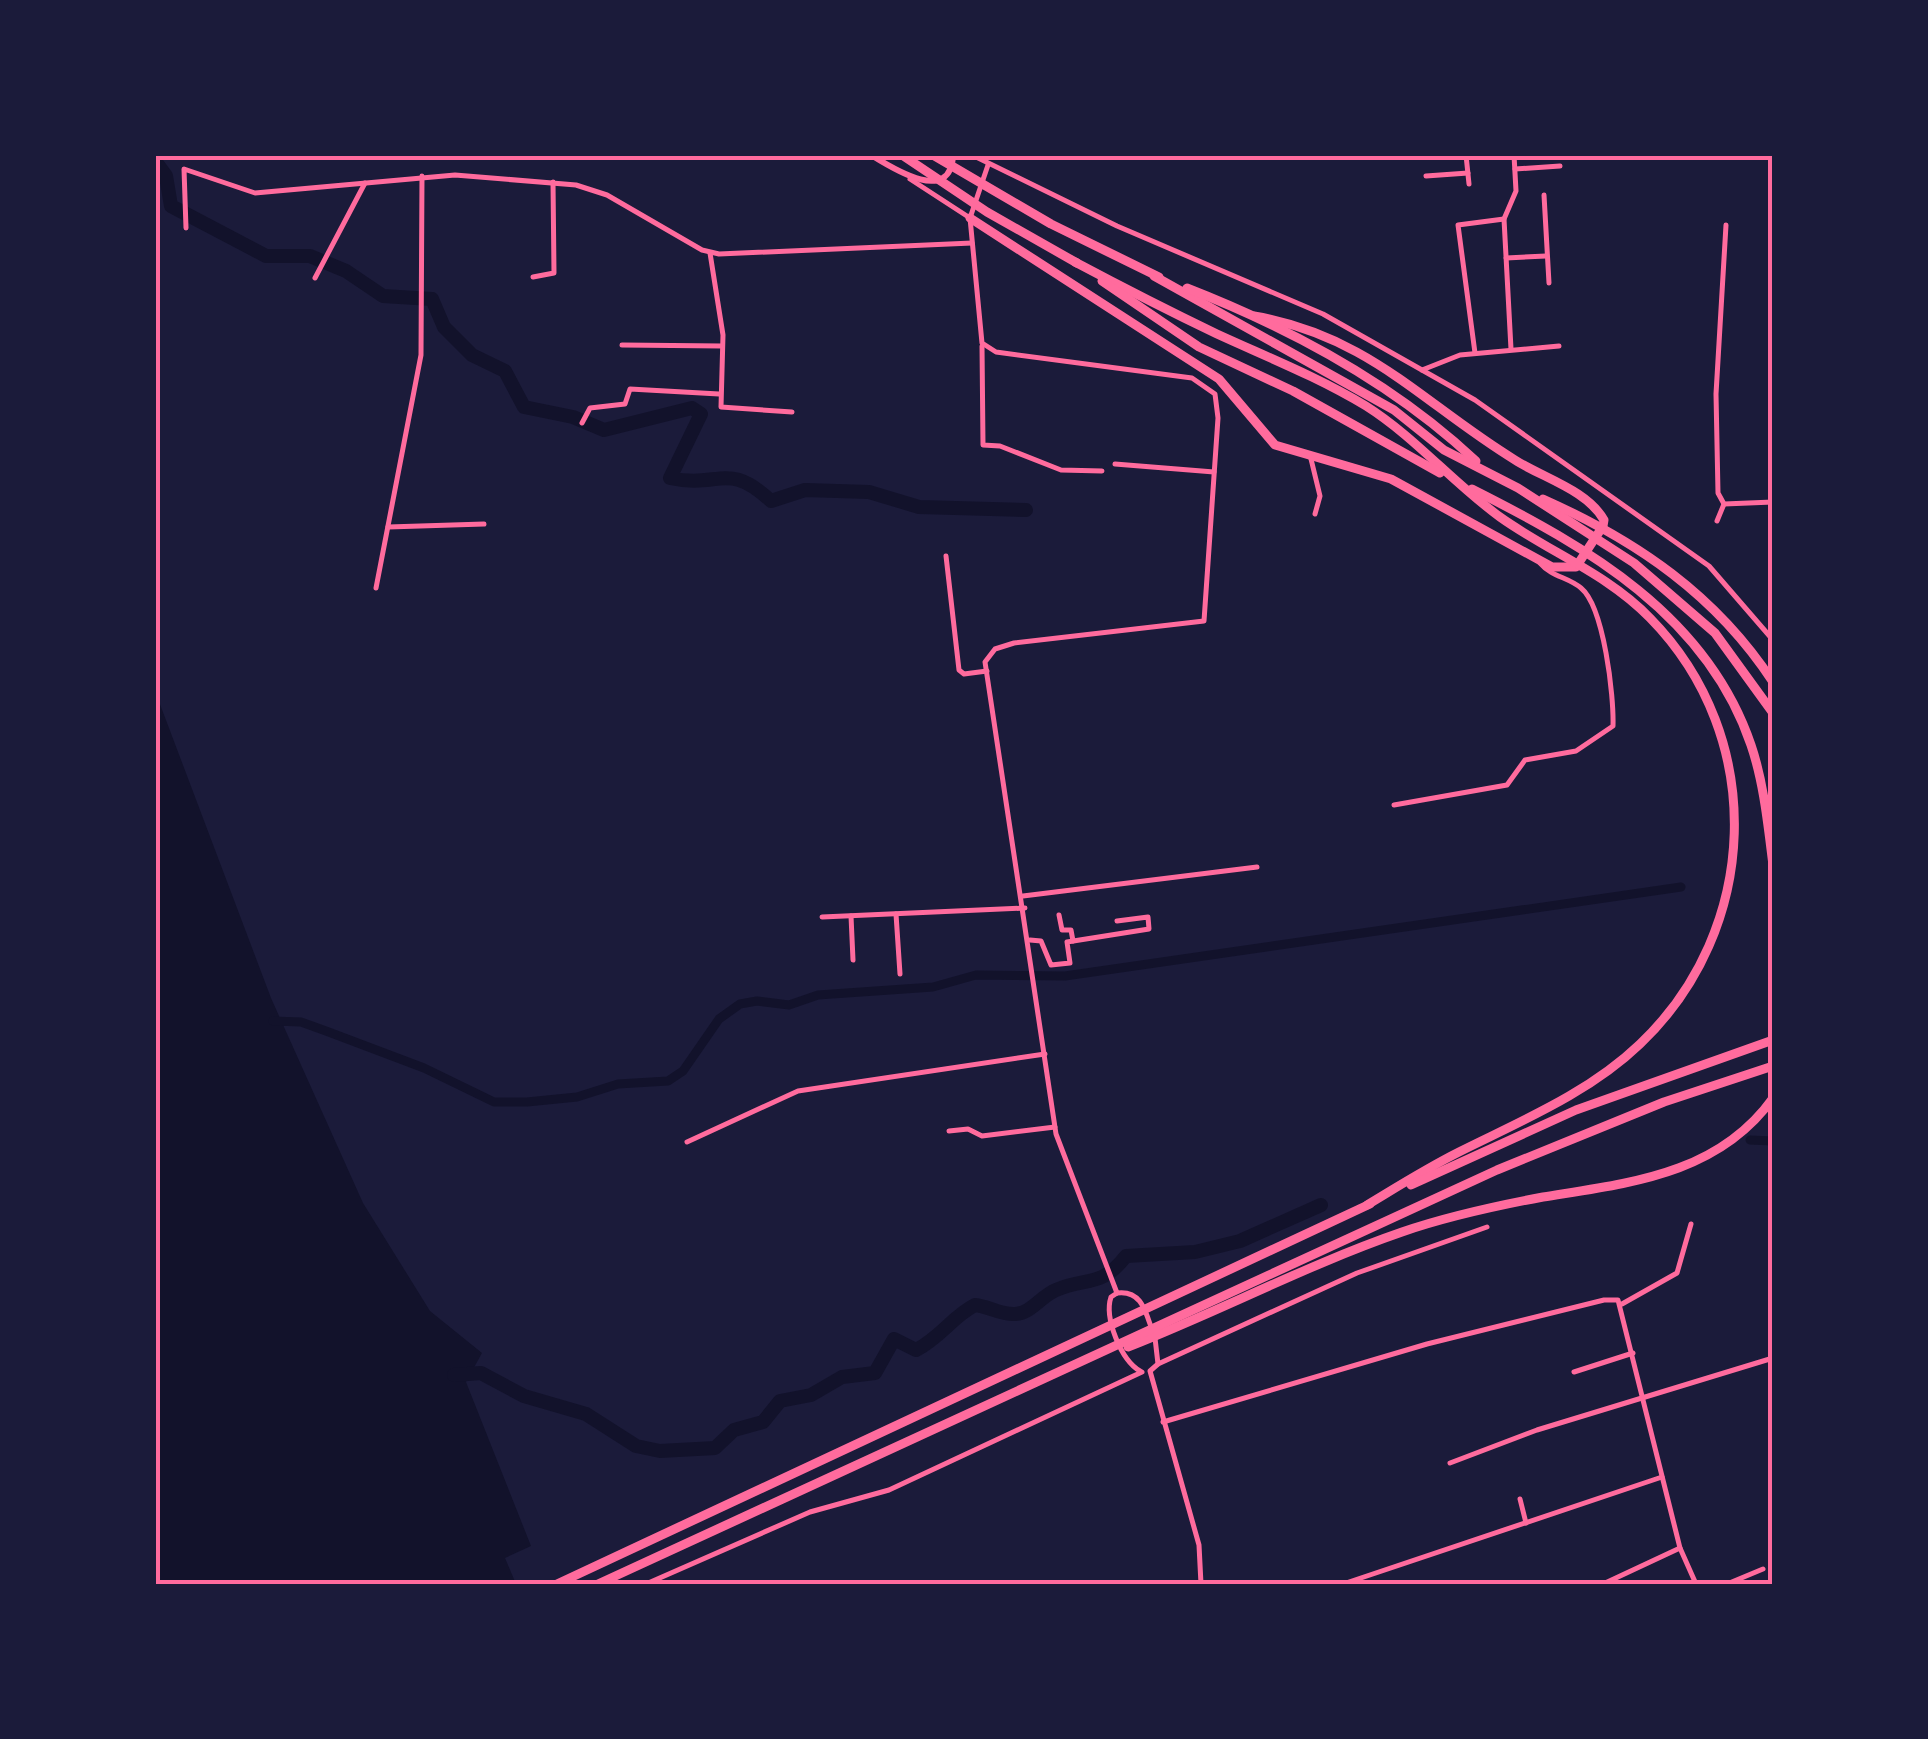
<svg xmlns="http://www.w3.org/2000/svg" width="1928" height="1739" font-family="Signika,sans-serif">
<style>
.water{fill:#12122b}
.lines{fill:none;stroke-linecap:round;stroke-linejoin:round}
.canal{stroke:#12122b;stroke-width:9}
.river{stroke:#12122b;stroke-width:14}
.minor{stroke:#ff6b9d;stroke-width:5}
.tertiary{stroke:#ff6b9d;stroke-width:6}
.motorway{stroke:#ff6b9d;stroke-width:9}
.neatline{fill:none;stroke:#ff6b9d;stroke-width:4}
</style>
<rect width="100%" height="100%" fill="#1b1b3a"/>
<path class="water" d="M 155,691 L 271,998 L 363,1203 L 430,1311 L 482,1353 L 466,1382 L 531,1546 L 505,1558 L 516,1584 L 155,1584 Z"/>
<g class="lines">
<g class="canal">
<path d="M 273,1021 L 301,1022 L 326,1031 L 424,1068 L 494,1102 L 527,1102 L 577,1097 L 618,1084 L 668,1081 L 683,1071 L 719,1019 L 740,1004 L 757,1001 L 789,1005 L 818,995 L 933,987 L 976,975 L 1065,976 L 1681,887"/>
<path d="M 1750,1140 L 1773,1141"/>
</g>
<g class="river">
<path d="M 155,161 L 166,176 L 171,206 L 266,256 L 310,256 L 346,271 L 383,296 L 432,299 L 444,327 L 472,355 L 505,371 L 524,407 L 573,417 L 604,430 L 692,408 L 701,414 L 670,478 C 720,489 727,460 771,501 L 805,490 L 869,492 L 919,507 L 1026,510"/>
<path d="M 454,1375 L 481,1373 L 524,1396 L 586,1414 L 636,1446 L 660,1451 L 715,1448 L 734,1430 L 763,1422 L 780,1401 L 811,1395 L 842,1377 L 875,1373 L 894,1339 L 916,1350 C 941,1337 953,1316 975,1305 C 988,1306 1001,1315 1015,1314 C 1032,1313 1041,1296 1056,1290 C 1087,1277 1101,1288 1126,1256 L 1195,1252 L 1240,1241 L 1321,1205"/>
</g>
<g class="minor">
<path d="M 972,155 L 1117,226 L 1323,314 L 1475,400 L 1709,566 L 1773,640"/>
<path d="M 1466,155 L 1469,184"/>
<path d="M 988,165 L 970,218 L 982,343 L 996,352 L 1192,378 L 1215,394 L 1218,418 L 1204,621 L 1014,643 L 995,649 L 985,662 L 1056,1134 L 1117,1293"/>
<path d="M 1515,169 L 1560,166"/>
<path d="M 1426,176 L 1468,173"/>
<path d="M 910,179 L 970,218"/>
<path d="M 1544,195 L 1549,283"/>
<path d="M 1726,225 L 1716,394 L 1718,493 L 1724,504 L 1773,502"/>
<path d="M 186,228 L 184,169 L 255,193 L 455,175 L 576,185 L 607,195 L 702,250 L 719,254 L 972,243"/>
<path d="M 710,253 L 723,335 L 721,407 L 792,412"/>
<path d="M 1506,258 L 1546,256"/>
<path d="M 533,277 L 554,273 L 553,182"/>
<path d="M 315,278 L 365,183"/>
<path d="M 622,345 L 722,346"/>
<path d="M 982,346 L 983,445 L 1000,446 L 1061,470 L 1102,471"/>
<path d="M 1511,349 L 1504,219 L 1516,191 L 1514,155"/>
<path d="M 1475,353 L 1458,225 L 1504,219"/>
<path d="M 1422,370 L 1460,355 L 1559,346"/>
<path d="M 582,423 L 590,408 L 625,404 L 630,389 L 719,394"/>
<path d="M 1311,459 L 1320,496 L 1315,514"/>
<path d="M 1115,464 L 1214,472"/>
<path d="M 1717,521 L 1724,504"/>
<path d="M 388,527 L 484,524"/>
<path d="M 946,556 L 959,670 L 964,674 L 987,671"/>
<path d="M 376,588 L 421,355 L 422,176"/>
<path d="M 1394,805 L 1507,785 L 1525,760 L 1576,751 L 1613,726 C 1614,696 1604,607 1581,588 C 1568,577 1552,577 1540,563"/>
<path d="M 1023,896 L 1257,867"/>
<path d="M 896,914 L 900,974"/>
<path d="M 1059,915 L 1062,930 L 1071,930 L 1073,941"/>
<path d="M 851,916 L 853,960"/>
<path d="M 822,917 L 1025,908"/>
<path d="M 1030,940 L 1041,941 L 1051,965 L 1070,963 L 1067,942 L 1149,929 L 1148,917 L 1117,921"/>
<path d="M 949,1131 L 968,1129 L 982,1136 L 1055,1127"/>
<path d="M 687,1142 L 798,1091 L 1045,1054"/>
<path d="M 1117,1293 C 1140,1290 1145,1309 1151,1327"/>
<path d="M 1117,1293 L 1111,1297 C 1104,1318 1121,1360 1140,1371"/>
<path d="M 1622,1304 L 1677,1273 L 1691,1224"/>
<path d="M 1155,1338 L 1158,1364 L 1150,1371 L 1199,1545 L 1201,1584"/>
<path d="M 1158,1364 L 1357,1273 L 1487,1227"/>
<path d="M 1574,1372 L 1633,1353"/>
<path d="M 1163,1422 L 1427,1344 L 1604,1300 L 1618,1300 L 1680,1548 L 1696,1584"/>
<path d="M 1450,1463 L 1537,1430 L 1773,1358"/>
<path d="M 1520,1499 L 1526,1523"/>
<path d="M 646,1584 L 810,1512 L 889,1490 L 1142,1372"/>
<path d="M 1343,1584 L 1662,1477"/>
<path d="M 1603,1584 L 1680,1548"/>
<path d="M 1727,1584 L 1763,1569"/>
</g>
<path class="tertiary" d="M 871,155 C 892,168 951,206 953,155"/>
<g class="motorway">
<path d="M 902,155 L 987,212 L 1077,263"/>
<path d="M 933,155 L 1051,224 L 1159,277"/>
<path d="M 970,218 L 1219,379 L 1275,445 L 1391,479 L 1552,567 L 1576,567 L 1603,526 L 1604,520 C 1587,490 1543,478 1515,460 C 1422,403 1369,336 1254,316"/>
<path d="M 1075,262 C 1122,287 1169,311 1217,334 C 1267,357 1318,377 1366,406 C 1415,437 1453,483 1500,517 C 1549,552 1608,574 1650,618 C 1768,738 1760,930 1640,1044 C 1589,1093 1521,1121 1459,1152 C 1427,1168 1397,1187 1367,1205"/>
<path d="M 1154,276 L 1394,410 L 1444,450 L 1518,488 L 1634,563 L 1715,633 L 1773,713"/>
<path d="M 1102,281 L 1199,347 L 1293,391 L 1440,473"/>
<path d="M 1187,288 C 1292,329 1394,384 1476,461"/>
<path d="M 1472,489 C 1587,547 1707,615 1751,745 C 1764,783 1768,826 1773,865"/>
<path d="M 1543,499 C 1637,541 1716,595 1773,682"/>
<path d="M 1411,1185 L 1576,1110 L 1773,1040"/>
<path d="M 1128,1347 C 1220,1311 1309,1264 1402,1232 C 1448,1216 1495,1206 1543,1197 C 1629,1183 1718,1175 1773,1098"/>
<path d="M 557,1584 L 1370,1204"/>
<path d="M 598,1584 L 1497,1170 L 1664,1102 L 1773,1066"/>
</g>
</g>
<rect width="1928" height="1739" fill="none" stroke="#1b1b3a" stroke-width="315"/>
<rect x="158" y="158" width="1612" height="1424" class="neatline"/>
</svg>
